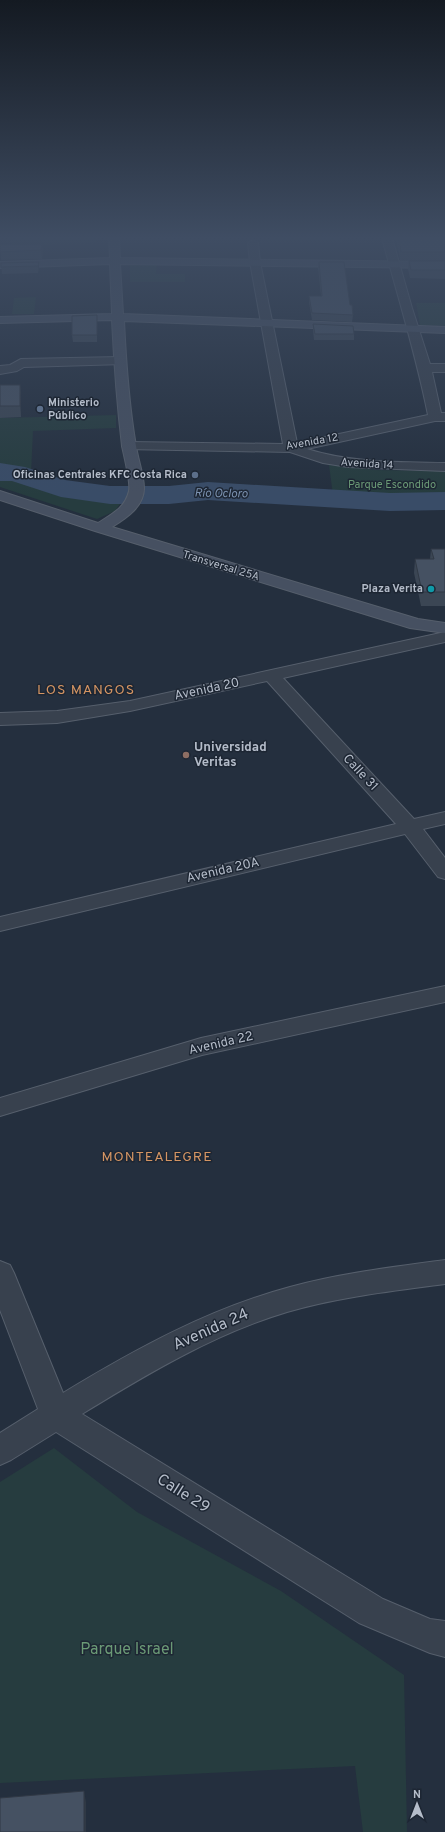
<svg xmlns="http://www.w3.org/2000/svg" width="445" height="1832" font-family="Overpass,sans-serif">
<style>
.green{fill:#263c3f}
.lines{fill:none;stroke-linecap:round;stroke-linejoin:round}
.river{fill:#394c67;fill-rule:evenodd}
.street-casing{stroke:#565f6c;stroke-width:2}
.secondary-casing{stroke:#565f6c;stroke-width:2}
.street{fill:#38414e;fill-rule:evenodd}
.secondary{fill:#465061;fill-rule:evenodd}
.wall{fill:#3b4654}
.shaded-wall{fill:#303945}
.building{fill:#455162;stroke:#303945}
.service-dot{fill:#5c6f8a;stroke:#1d2633;stroke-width:1.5}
.culture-dot{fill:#0f9aa8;stroke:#1d2633;stroke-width:1.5}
.education-dot{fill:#8d6e63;stroke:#1d2633;stroke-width:1.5}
.labels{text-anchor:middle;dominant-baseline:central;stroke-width:3;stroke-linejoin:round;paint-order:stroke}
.far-poi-label{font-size:11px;font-weight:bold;fill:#b4bcc9;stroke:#1d2633;text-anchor:end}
.far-street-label{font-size:11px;fill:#b4bcc9;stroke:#1d2633}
.far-park-label{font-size:11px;fill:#6b9a76;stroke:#1d2633}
.far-water-label{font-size:12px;font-style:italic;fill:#7c92b1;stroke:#1d2633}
.street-label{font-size:13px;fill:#b4bcc9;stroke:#1d2633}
.poi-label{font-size:13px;font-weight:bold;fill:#b4bcc9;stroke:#1d2633;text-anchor:start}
.neighbourhood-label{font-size:14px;letter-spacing:1px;fill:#d59563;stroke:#1d2633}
.near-street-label{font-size:16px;fill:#b4bcc9;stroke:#1d2633}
.near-park-label{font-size:16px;fill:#6b9a76;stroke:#1d2633}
</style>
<rect width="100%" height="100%" fill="#242f3e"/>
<g class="green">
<path d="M 9,238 L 97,238 L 97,243 L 12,245 Z"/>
<path d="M 269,238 L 340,238 L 341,241 L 268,241 Z"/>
<path d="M 135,264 L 157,264 L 156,274 L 185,274 L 185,282 L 130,282 L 130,265 Z"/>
<path d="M 36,297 L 34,314 L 12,314 L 14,298 Z"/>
<path d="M 416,303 L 445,303 L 445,326 L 420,325 Z"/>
<path d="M 116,415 L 116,428 L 33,431 L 31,473 L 0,469 L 0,418 Z"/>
<path d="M 329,465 L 377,470 L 445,471 L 445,497 L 391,499 L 333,495 Z"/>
<path d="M 0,475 L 10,475 L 57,491 L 124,498 L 115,511 L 97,519 L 0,487 Z"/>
<path d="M 54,1448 L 137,1512 L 281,1591 L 404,1675 L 407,1832 L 363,1832 L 355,1766 L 0,1783 L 0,1482 Z"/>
</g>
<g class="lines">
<path class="river" d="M 0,463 L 25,467 L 65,480 L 110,486 L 169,486 L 208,482 L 390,493 L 445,492 L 445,510 L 390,511 L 208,500 L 169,504 L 110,504 L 61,497 L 12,481 L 0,481 Z"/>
<defs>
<g id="street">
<path d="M 382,238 L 392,238 L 412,308 L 430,364 L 445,364 L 445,372 L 432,372 L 441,413 L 445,413 L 445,421 L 435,421 L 307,449 C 352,463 398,462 445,463 L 445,471 L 348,467 L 323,463 L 290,452 L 124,449 L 122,446 L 124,443 L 129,442 L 283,444 L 250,262 L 248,243 L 253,240 L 258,243 L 260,262 L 297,443 L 428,415 C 416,355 398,297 382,238 Z"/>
<path d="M 120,357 L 124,358 L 126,361 L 124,364 L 24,367 L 17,371 L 0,374 L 0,366 L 10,365 L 21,359 Z"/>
<path d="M 445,632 L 445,642 L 283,678 L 414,819 L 445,812 L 445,824 L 423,829 L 445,858 L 445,879 L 438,877 L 405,834 L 0,931 L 0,917 L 396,824 L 267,681 L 130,711 L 57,723 L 0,725 L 0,713 L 57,711 L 130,701 Z"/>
<path d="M 445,986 L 445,1002 L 202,1055 L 0,1116 L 0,1098 L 201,1038 Z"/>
<path d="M 445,1260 L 445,1284 C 392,1291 338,1297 287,1312 C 214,1334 147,1374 82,1414 L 383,1599 L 430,1619 L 445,1621 L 445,1657 L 430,1653 L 359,1623 L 56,1432 L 11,1460 L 0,1465 L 0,1433 L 38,1409 L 0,1310 L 0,1261 L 10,1265 L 14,1273 L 63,1393 C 134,1350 208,1309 290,1287 C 341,1273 393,1267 445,1260 Z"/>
</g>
<path id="secondary" d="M 109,238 L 119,238 L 120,258 L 445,262 L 445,268 L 120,264 L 123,314 L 445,327 L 445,333 L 124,321 C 126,362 129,405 136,446 C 138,460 144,475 144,488 C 144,507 126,518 112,527 L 418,619 L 445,623 L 445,633 L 410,628 L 95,531 L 0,500 L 0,491 L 98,523 C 112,514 125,508 129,491 C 131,483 124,456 122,446 C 117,404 114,362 112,320 L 0,323 L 0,317 L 112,314 L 110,264 L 0,268 L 0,262 L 110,258 Z"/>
</defs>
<use href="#street" class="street-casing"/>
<use href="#secondary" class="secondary-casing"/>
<use href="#street" class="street"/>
<use href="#secondary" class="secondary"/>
</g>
<g class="wall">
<path d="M 396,238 L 445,238 L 445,260 L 400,260 Z"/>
<path d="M 42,244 L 43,252 L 42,259 L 1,260 L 0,245 Z"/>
<path d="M 409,261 L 445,261 L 445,279 L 410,278 L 408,269 Z"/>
<path d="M 39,262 L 39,268 L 38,273 L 2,274 L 1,263 Z"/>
<path d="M 319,262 L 350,305 L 353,315 L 352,322 L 312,320 L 309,302 L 309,296 L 321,296 L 318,268 Z"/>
<path d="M 97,322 L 97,342 L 73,342 L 72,335 Z"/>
<path d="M 313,324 L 354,334 L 354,340 L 314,340 L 313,330 Z"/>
<path d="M 0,385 L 20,385 L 21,396 L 21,417 L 0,418 Z"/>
<path d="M 431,549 L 445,549 L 445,606 L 421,606 L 414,573 L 415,559 L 430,559 Z"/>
</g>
<g class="shaded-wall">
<path d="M 42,244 L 43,252 L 42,259 L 41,250 Z"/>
<path d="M 39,262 L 39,268 L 38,273 L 38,266 Z"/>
<path d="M 20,385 L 21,396 L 21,417 L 20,406 Z"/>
<path d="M 84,1791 L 86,1802 L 86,1832 L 84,1832 Z"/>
</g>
<g class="building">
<path d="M 399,238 L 445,238 L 445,252 L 401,252 Z"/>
<path d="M 42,244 L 41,250 L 0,252 L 0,245 Z"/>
<path d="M 409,261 L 445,261 L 445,270 L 411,270 Z"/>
<path d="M 39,262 L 38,266 L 1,267 L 1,263 Z"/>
<path d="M 319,262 L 344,262 L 350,305 L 352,305 L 353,315 L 312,313 L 309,296 L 322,296 Z"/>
<path d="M 97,315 L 97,335 L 72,335 L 72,316 Z"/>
<path d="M 313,324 L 353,326 L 354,334 L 315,334 Z"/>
<rect x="0" y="385" width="20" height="21"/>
<path d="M 431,549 L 445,549 L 445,592 L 422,592 L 415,559 L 434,559 Z"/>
<path d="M 84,1791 L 84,1832 L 0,1832 L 0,1798 Z"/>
</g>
<linearGradient id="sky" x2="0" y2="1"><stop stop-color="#141a22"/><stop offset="0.48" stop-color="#3f4d63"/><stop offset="1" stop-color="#3f4d63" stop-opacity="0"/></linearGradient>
<rect width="445" height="495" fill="url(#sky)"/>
<g class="service-dot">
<circle cx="40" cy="409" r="4"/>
<circle cx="195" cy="475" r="4"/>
</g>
<circle class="culture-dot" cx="431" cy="589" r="4"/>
<circle class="education-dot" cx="186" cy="755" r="4"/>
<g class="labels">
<g class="far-poi-label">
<text x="48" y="403" text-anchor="start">Ministerio<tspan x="48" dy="13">Público</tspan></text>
<text x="187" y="475">Oficinas Centrales KFC Costa Rica</text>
<text x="423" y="589">Plaza Verita</text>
</g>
<g class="far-street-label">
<text transform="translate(312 442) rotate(-10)">Avenida 12</text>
<text transform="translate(367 464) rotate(4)">Avenida 14</text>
<text transform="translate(221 566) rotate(17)">Transversal 25A</text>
</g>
<g class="far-park-label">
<text x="392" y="485">Parque Escondido</text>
</g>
<g class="far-water-label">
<text transform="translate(221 494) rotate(1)">Río Ocloro</text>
</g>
<g class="street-label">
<text transform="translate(207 690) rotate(-12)">Avenida 20</text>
<text transform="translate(360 773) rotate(47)">Calle 31</text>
<text transform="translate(223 871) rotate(-13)">Avenida 20A</text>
<text transform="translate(221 1044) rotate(-13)">Avenida 22</text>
</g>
<g class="poi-label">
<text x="194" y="748">Universidad<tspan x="194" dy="15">Veritas</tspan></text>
</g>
<g class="neighbourhood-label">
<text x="86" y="690">LOS MANGOS</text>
<text x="157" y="1157">MONTEALEGRE</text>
</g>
<g class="near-street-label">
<text transform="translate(211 1330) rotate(-24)">Avenida 24</text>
<text transform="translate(183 1494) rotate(32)">Calle 29</text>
</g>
<g class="near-park-label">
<text x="127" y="1650">Parque Israel</text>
</g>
</g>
<g transform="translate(417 1804)" stroke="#1d2633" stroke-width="3" paint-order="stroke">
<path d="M0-3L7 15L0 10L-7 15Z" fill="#b4bcc9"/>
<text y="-6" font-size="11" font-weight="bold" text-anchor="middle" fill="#b4bcc9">N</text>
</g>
</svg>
